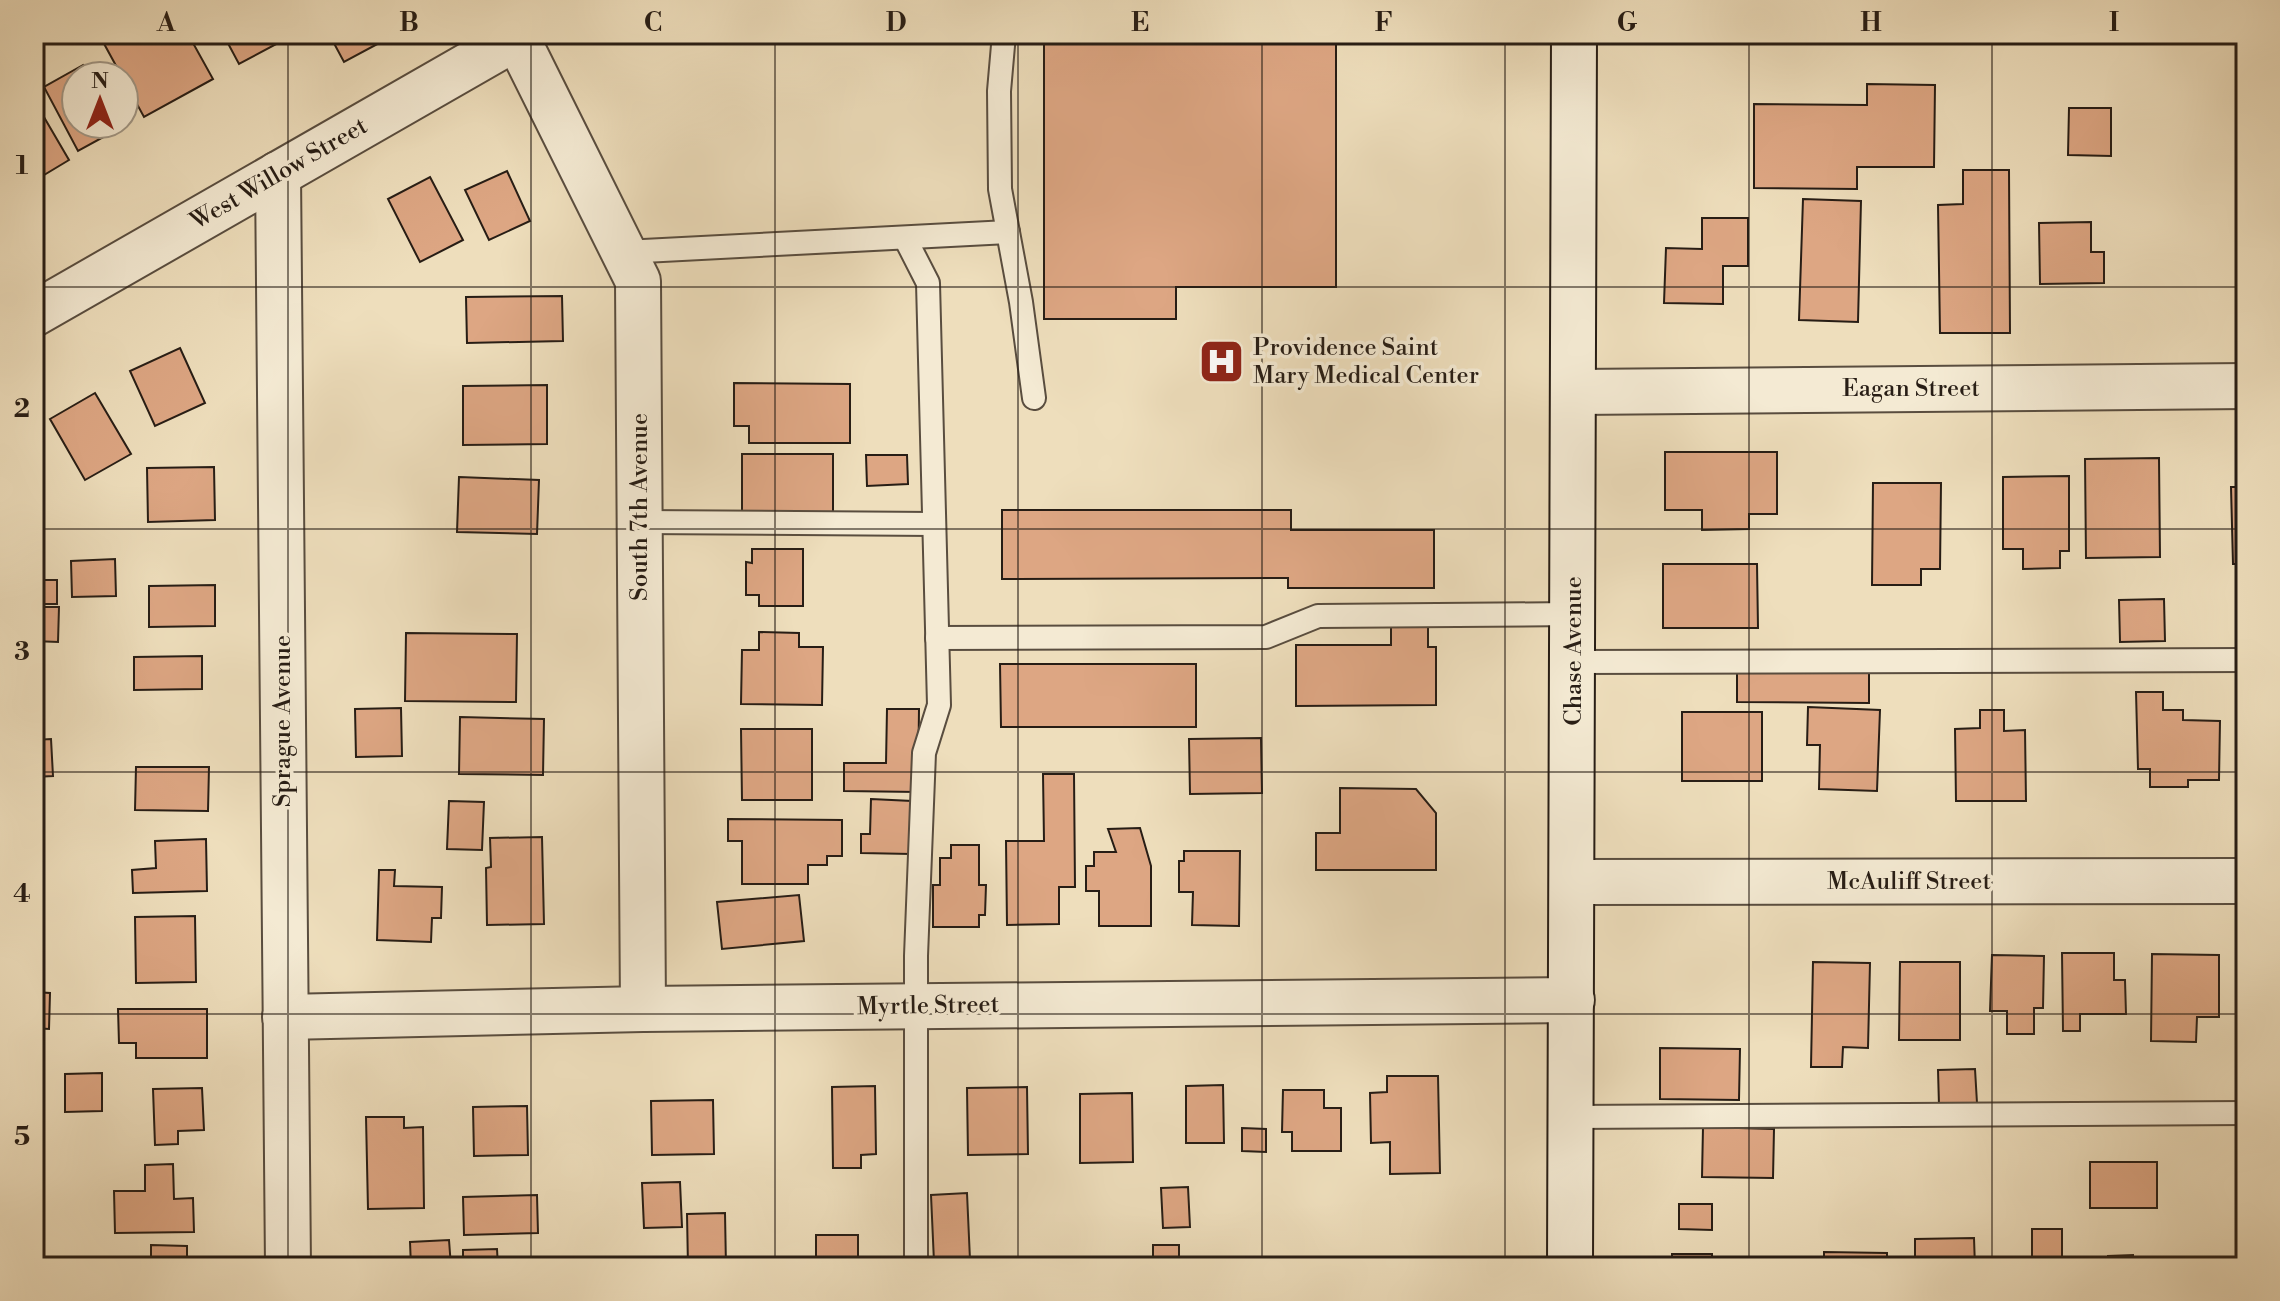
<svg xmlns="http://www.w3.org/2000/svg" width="2280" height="1301" font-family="'Libre Bodoni',serif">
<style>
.building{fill:#dda683;stroke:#271d15;stroke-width:2}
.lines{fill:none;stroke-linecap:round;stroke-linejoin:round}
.lane-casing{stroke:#594d3f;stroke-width:26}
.street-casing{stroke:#594d3f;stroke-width:48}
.secondary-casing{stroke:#271d15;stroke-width:48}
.lane{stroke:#f4ead3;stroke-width:22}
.street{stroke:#f4ead3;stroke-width:44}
.secondary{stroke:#f4ead3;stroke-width:44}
.grid{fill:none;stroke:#271d15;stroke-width:2;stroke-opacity:0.55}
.labels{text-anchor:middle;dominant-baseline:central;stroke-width:7;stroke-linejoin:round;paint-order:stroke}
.street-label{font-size:24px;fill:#271d15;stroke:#f4ead3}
.poi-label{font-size:24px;fill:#271d15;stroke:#f4ead3;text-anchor:start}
.neatline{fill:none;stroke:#271d15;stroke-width:3}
.grid-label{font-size:26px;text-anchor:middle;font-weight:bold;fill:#271d15}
</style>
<rect width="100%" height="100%" fill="#eedebc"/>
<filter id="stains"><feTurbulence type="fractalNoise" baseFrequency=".0025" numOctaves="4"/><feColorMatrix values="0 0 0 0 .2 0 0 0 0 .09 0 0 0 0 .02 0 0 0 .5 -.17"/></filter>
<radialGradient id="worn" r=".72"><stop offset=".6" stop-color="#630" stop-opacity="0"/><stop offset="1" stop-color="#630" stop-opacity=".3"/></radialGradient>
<g class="building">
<path d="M 112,34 L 158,34 L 162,41 L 176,34 L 188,34 L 213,79 L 144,117 L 102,40 Z"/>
<path d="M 223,34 L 295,34 L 239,64 Z"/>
<path d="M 329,34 L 396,34 L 344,62 Z"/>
<path d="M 1044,34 L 1336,34 L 1336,287 L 1176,287 L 1176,319 L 1044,319 Z"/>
<rect x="2242" y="34" width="4" height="30"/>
<path d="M 83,65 L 89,76 L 76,76 L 76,124 L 115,124 L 118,129 L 78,151 L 44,87 Z"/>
<path d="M 1867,84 L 1935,85 L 1934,167 L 1857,167 L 1857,189 L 1754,188 L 1754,104 L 1867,105 Z"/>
<path d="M 34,100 L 69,160 L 34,181 Z"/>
<path d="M 2069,108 L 2111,108 L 2111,156 L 2068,155 Z"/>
<path d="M 1963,170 L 2009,170 L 2010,333 L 1940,333 L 1938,205 L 1963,204 Z"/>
<path d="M 507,171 L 530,221 L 489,240 L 465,190 Z"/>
<path d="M 430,177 L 463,240 L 420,262 L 388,199 Z"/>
<path d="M 1803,199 L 1861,201 L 1858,322 L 1799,320 Z"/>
<path d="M 1702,218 L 1748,218 L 1748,266 L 1723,266 L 1723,304 L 1664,303 L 1666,248 L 1702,249 Z"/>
<path d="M 2091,222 L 2091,252 L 2104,252 L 2104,283 L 2040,284 L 2039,223 Z"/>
<path d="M 562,296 L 563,341 L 467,343 L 466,297 Z"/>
<path d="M 180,348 L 205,403 L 155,426 L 130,371 Z"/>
<path d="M 734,383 L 850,384 L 850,443 L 749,443 L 749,426 L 734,426 Z"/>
<path d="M 547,385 L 547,444 L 463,445 L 463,386 Z"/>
<path d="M 95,393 L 131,454 L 85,480 L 50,419 Z"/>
<path d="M 1665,452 L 1777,452 L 1777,514 L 1749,514 L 1749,529 L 1702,530 L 1702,510 L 1665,510 Z"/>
<rect x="742" y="454" width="91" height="63"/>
<path d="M 866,455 L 907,455 L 908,484 L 867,486 Z"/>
<path d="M 2159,458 L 2160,557 L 2086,558 L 2085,459 Z"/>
<path d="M 214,467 L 215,520 L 148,522 L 147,468 Z"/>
<path d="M 2069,476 L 2069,551 L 2060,551 L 2060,568 L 2023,569 L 2023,549 L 2003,549 L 2003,477 Z"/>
<path d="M 459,477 L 539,480 L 537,534 L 457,532 Z"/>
<path d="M 1873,483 L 1941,483 L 1940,569 L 1921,569 L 1921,585 L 1872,585 Z"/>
<path d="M 2231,487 L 2246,487 L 2246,564 L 2233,564 Z"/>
<path d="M 1002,510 L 1291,510 L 1291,530 L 1434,530 L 1434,588 L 1288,588 L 1288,578 L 1002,579 Z"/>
<path d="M 752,549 L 803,549 L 803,606 L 759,606 L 759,595 L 746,595 L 746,562 L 752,563 Z"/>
<path d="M 115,559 L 116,596 L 72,597 L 71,561 Z"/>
<path d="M 1663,564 L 1757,564 L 1758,628 L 1663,628 Z"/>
<rect x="36" y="580" width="21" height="24"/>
<path d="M 215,585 L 215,626 L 149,627 L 149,586 Z"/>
<path d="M 2164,599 L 2165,641 L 2120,642 L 2119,600 Z"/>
<path d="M 34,607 L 59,607 L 58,642 L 34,641 Z"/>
<path d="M 1428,626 L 1428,647 L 1436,647 L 1436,705 L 1296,706 L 1296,645 L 1391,645 L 1391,627 Z"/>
<path d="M 759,632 L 799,633 L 799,647 L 823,647 L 822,705 L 741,704 L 742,650 L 759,650 Z"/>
<path d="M 406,633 L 517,634 L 516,702 L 405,701 Z"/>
<path d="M 202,656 L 202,689 L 134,690 L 134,657 Z"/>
<path d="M 1000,664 L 1196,664 L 1196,727 L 1001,727 Z"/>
<path d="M 1737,665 L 1869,666 L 1869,703 L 1737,702 Z"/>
<path d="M 2136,692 L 2163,692 L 2163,710 L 2183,710 L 2183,720 L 2220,721 L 2219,780 L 2188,780 L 2188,787 L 2150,787 L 2150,769 L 2138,769 Z"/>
<path d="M 1808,707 L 1880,710 L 1877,791 L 1819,789 L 1820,745 L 1807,745 Z"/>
<path d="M 401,708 L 402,756 L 356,757 L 355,709 Z"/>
<path d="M 887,709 L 919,709 L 918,792 L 844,791 L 844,763 L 886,763 Z"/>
<path d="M 1980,710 L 2004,710 L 2004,731 L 2025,730 L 2026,801 L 1956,801 L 1955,729 L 1980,728 Z"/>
<rect x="1682" y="712" width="80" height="69"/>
<path d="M 460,717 L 544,719 L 543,775 L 459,774 Z"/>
<path d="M 741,729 L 812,729 L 812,800 L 742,800 Z"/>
<path d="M 1261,738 L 1262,793 L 1190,794 L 1189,739 Z"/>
<path d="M 51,739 L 53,776 L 34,777 L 34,740 Z"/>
<path d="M 136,767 L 209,767 L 208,811 L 135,810 Z"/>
<path d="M 1043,774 L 1074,774 L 1075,887 L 1059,887 L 1059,924 L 1007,925 L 1006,841 L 1044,841 Z"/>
<path d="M 1340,788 L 1416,789 L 1436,813 L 1436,870 L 1316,870 L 1316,833 L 1340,833 Z"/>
<path d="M 871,799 L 912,801 L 911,854 L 861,853 L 861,834 L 870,834 Z"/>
<path d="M 449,801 L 484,802 L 482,850 L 447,849 Z"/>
<path d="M 728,819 L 842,820 L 842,856 L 827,856 L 827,865 L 808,865 L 808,884 L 742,884 L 742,841 L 728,841 Z"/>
<path d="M 1140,828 L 1151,866 L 1151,926 L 1099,926 L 1099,891 L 1086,891 L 1086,866 L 1094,866 L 1094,852 L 1116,852 L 1108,829 Z"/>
<path d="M 542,837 L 544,924 L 487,925 L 486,868 L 491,867 L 490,838 Z"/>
<path d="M 206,839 L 207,891 L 133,893 L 132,870 L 156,868 L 155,841 Z"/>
<path d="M 951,845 L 979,845 L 979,885 L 986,885 L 985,915 L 979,915 L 979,927 L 933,927 L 933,885 L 940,885 L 940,858 L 951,858 Z"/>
<path d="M 1184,851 L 1240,851 L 1239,926 L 1192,925 L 1193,892 L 1179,892 L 1179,861 L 1184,861 Z"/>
<path d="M 379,870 L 395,870 L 394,886 L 442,887 L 441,918 L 432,918 L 431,942 L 377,940 Z"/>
<path d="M 799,895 L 804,941 L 722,949 L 717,902 Z"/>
<path d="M 195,916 L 196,982 L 136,983 L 135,917 Z"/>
<path d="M 2062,953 L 2114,953 L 2114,980 L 2125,980 L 2126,1014 L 2080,1014 L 2080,1031 L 2063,1031 Z"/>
<path d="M 2152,954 L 2219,955 L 2219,1017 L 2197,1017 L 2196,1042 L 2151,1041 Z"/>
<path d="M 1992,955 L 2044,956 L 2043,1008 L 2034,1008 L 2034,1034 L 2007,1034 L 2007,1011 L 1990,1011 Z"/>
<path d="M 1813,962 L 1870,963 L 1868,1048 L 1843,1047 L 1842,1067 L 1811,1067 Z"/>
<path d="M 1900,962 L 1960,962 L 1960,1040 L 1899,1040 Z"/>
<path d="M 34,992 L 50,993 L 49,1029 L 34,1028 Z"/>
<path d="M 118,1009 L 207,1009 L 207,1058 L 136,1058 L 136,1043 L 119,1043 Z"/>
<path d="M 1660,1048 L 1740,1049 L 1739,1100 L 1660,1099 Z"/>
<path d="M 1975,1069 L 1977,1103 L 1939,1105 L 1938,1070 Z"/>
<path d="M 102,1073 L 102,1111 L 65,1112 L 65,1074 Z"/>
<path d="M 1387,1076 L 1438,1076 L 1440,1173 L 1390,1174 L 1390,1142 L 1371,1143 L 1370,1093 L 1387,1092 Z"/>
<path d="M 1223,1085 L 1224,1143 L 1186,1143 L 1186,1086 Z"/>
<path d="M 875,1086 L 876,1154 L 861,1155 L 861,1168 L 833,1168 L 832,1087 Z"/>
<path d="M 1027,1087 L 1028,1154 L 968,1155 L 967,1088 Z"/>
<path d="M 202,1088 L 204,1130 L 178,1131 L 178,1144 L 155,1145 L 153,1089 Z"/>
<path d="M 1283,1090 L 1324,1090 L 1324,1108 L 1341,1108 L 1341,1151 L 1292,1151 L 1292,1132 L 1282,1132 Z"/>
<path d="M 1132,1093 L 1133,1162 L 1080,1163 L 1080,1094 Z"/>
<path d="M 713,1100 L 714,1154 L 652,1155 L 651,1101 Z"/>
<path d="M 527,1106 L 528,1155 L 474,1156 L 473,1107 Z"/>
<path d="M 366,1117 L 404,1117 L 404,1128 L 423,1127 L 424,1208 L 368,1209 Z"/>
<path d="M 1703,1127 L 1774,1129 L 1773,1178 L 1702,1177 Z"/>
<path d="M 1242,1128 L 1266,1129 L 1266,1152 L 1242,1151 Z"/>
<rect x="2090" y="1162" width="67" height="46"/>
<path d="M 173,1164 L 174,1199 L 193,1198 L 194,1232 L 115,1233 L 114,1191 L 145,1191 L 145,1165 Z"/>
<path d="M 680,1182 L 682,1227 L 644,1228 L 642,1183 Z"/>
<path d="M 1188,1187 L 1190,1227 L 1163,1228 L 1161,1188 Z"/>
<path d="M 967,1193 L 970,1260 L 934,1262 L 931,1195 Z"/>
<path d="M 537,1195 L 538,1233 L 464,1235 L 463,1197 Z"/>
<path d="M 1679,1204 L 1712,1204 L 1712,1230 L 1679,1229 Z"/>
<path d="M 725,1213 L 726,1267 L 688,1267 L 687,1214 Z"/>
<rect x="2032" y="1229" width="30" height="38"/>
<rect x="816" y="1235" width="42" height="29"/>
<path d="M 1974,1238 L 1975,1267 L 1915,1267 L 1915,1239 Z"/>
<path d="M 449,1240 L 451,1267 L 411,1267 L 410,1242 Z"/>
<path d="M 151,1245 L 187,1246 L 187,1267 L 151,1267 Z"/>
<rect x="1153" y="1245" width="26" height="22"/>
<path d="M 497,1249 L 498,1267 L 463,1267 L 463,1250 Z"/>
<path d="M 1824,1252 L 1887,1253 L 1887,1267 L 1824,1267 Z"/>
<rect x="1672" y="1254" width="40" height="13"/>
<path d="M 2133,1255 L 2133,1267 L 2076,1267 L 2108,1266 L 2108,1256 Z"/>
<path d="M 65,1262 L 65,1267 L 40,1267 L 40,1263 Z"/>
</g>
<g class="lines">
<defs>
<g id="lane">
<path d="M 1004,34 L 999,91 L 1000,189 L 1021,302 L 1034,398"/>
<path d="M 905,238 L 928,283 L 939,705 L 924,753 L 916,956 L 916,1267"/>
<path d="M 624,252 L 1008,232"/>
<path d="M 640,522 L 934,524"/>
<path d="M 937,638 L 1266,637 L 1318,616 L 1574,614"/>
<path d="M 1574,662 L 2246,660"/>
<path d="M 1571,1117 L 2246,1113"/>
</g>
<g id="street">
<path d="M 515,34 L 638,281 L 643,1009"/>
<path d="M 278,174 L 288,1267"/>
<path d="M 34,314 L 523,34"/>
<path d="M 1576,392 L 2246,386"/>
<path d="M 1573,882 L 2246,881"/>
<path d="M 285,1017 L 643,1009 L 1572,1000"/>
</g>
<path id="secondary" d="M 1570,1267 L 1574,34"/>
</defs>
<use href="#lane" class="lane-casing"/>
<use href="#street" class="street-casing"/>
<use href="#secondary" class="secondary-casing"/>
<use href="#lane" class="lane"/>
<use href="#street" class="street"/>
<use href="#secondary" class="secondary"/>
</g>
<path class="grid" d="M 288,34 L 288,1267M 531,34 L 531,1267M 775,34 L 775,1267M 1018,34 L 1018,1267M 1262,34 L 1262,1267M 1505,34 L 1505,1267M 1749,34 L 1749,1267M 1992,34 L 1992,1267M 34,287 L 2246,287M 34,529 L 2246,529M 34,772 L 2246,772M 34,1014 L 2246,1014"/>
<defs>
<symbol id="hospital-square" viewBox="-11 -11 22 22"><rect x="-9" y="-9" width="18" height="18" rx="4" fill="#8f2418" stroke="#f4ead3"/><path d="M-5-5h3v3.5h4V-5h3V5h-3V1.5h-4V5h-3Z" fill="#fff"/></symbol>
</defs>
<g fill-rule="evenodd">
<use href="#hospital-square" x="1196" y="336" width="51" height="51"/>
</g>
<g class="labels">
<g class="street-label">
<text transform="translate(279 174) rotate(-30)">West Willow Street</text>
<text x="1911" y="389">Eagan Street</text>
<text transform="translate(640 507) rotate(-90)">South 7th Avenue</text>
<text transform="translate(1574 651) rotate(-90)">Chase Avenue</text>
<text transform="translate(283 721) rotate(-90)">Sprague Avenue</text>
<text x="1909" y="882">McAuliff Street</text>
<text transform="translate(928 1006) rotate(-1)">Myrtle Street</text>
</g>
<g class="poi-label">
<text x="1253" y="348">Providence Saint<tspan x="1253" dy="28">Mary Medical Center</tspan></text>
</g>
</g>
<rect width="2280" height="1301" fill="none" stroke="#eedebc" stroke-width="88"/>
<g transform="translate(100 100)"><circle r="38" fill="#f4ead3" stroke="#a29887" stroke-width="2"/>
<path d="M0-6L14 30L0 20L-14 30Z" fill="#8f2418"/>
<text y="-12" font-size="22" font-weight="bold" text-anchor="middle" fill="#271d15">N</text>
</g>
<rect x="44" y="44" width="2192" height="1213" class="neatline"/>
<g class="grid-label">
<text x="166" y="31">A</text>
<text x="409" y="31">B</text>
<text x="653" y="31">C</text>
<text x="896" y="31">D</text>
<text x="1140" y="31">E</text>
<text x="1384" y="31">F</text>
<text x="1627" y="31">G</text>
<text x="1871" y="31">H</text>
<text x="2114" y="31">I</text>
<text x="22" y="174">1</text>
<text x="22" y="417">2</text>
<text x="22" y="660">3</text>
<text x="22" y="902">4</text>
<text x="22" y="1145">5</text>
</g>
<rect width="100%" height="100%" filter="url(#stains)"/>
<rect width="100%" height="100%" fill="url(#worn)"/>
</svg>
